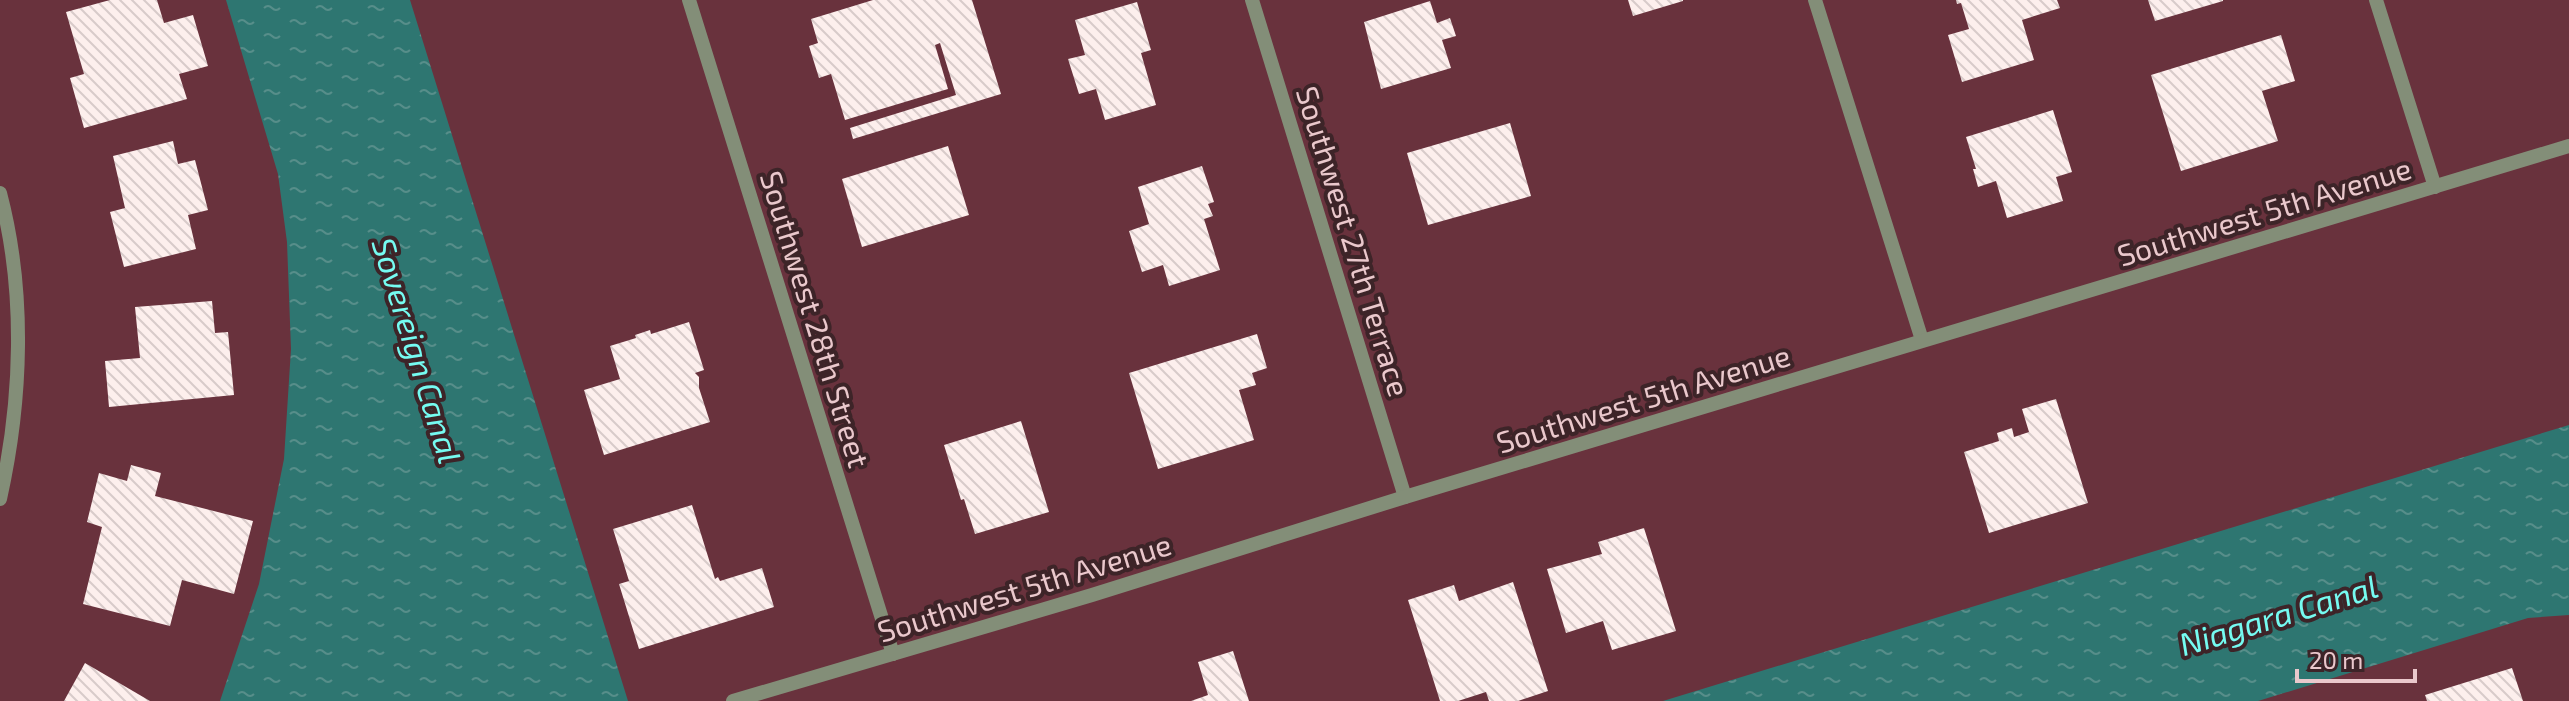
<svg xmlns="http://www.w3.org/2000/svg" width="2569" height="701" font-family="'Exo 2',sans-serif">
<style>
.water{fill:url(#water-ripples)}
.building{fill:url(#building-back-hatch)}
.lines{fill:none;stroke-linecap:round;stroke-linejoin:round}
.minor{stroke:#838e78;stroke-width:14}
.labels{text-anchor:middle;dominant-baseline:central;stroke-width:8;stroke-linejoin:round;paint-order:stroke}
.street-label{font-size:30px;fill:#eac8cc;stroke:#3d2428}
.water-label{font-size:32px;font-style:italic;fill:#75fbf1;stroke:#3d2428}
</style>
<defs>
<pattern id="water-ripples" width="26" height="14" patternUnits="userSpaceOnUse" patternTransform="scale(2)"><rect width="26" height="14" fill="#2e7671"/><path d="M2 4q2-2 4 0t4 0M15 11q2-2 4 0t4 0" fill="none" stroke="#578e8a"/></pattern>
<pattern id="building-back-hatch" width="6" height="6" patternUnits="userSpaceOnUse" patternTransform="scale(2)"><rect width="6" height="6" fill="#fdefed"/><path d="M-1 5l2 2M0 0l6 6M5-1l2 2" fill="none" stroke="#d8cbca"/></pattern>
</defs>
<rect width="100%" height="100%" fill="#69323d"/>
<g class="water">
<path d="M 226,0 L 410,0 L 628,701 L 220,701 L 259,584 L 284,459 L 291,349 L 287,242 L 278,174 Z"/>
<path d="M 2569,425 L 2569,615 L 2528,618 L 2258,701 L 1663,701 Z"/>
</g>
<g class="building">
<path d="M 110,0 L 157,0 L 164,23 L 193,15 L 208,66 L 179,74 L 187,99 L 84,128 L 70,78 L 84,74 L 66,12 Z"/>
<path d="M 873,0 L 972,0 L 1001,94 L 853,139 L 850,128 L 956,95 L 940,43 L 935,45 L 948,89 L 845,120 L 831,74 L 819,78 L 809,46 L 818,43 L 811,19 Z"/>
<path d="M 1628,0 L 1683,0 L 1683,1 L 1633,16 Z"/>
<path d="M 1956,0 L 2057,0 L 2060,8 L 2022,20 L 2034,60 L 1962,82 L 1948,35 L 1969,29 L 1961,3 L 1957,4 Z"/>
<path d="M 2148,0 L 2223,0 L 2223,1 L 2155,21 Z"/>
<path d="M 1430,1 L 1437,23 L 1450,18 L 1456,36 L 1442,40 L 1451,68 L 1381,89 L 1364,22 Z"/>
<path d="M 1137,2 L 1151,50 L 1141,53 L 1156,105 L 1105,120 L 1096,89 L 1079,94 L 1068,59 L 1085,55 L 1075,20 Z"/>
<path d="M 2281,35 L 2295,81 L 2262,91 L 2278,141 L 2181,171 L 2151,75 Z"/>
<path d="M 2053,110 L 2072,172 L 2056,177 L 2063,201 L 2007,218 L 1996,181 L 1978,187 L 1973,169 L 1976,169 L 1966,137 Z"/>
<path d="M 1510,123 L 1531,196 L 1428,225 L 1407,153 Z"/>
<path d="M 173,141 L 178,164 L 195,160 L 208,210 L 188,215 L 196,249 L 124,267 L 110,212 L 125,208 L 113,156 Z"/>
<path d="M 948,146 L 969,215 L 862,247 L 842,179 Z"/>
<path d="M 1202,166 L 1214,202 L 1208,204 L 1213,216 L 1204,219 L 1220,270 L 1169,286 L 1163,265 L 1142,272 L 1129,231 L 1149,224 L 1138,187 Z"/>
<path d="M 212,301 L 215,333 L 228,332 L 234,395 L 109,407 L 105,361 L 140,358 L 135,307 Z"/>
<path d="M 689,322 L 704,370 L 695,373 L 699,377 L 699,388 L 710,422 L 604,455 L 584,390 L 620,379 L 610,346 L 636,338 L 635,335 L 650,330 L 651,334 Z"/>
<path d="M 1257,334 L 1267,368 L 1252,373 L 1256,385 L 1239,390 L 1254,440 L 1158,469 L 1129,373 Z"/>
<path d="M 2056,399 L 2088,503 L 1989,533 L 1964,452 L 1999,441 L 1997,433 L 2012,428 L 2014,437 L 2029,432 L 2022,409 Z"/>
<path d="M 1021,421 L 1049,512 L 975,534 L 964,499 L 961,500 L 944,445 Z"/>
<path d="M 131,465 L 161,473 L 155,496 L 253,521 L 234,594 L 182,580 L 170,626 L 83,604 L 102,527 L 87,522 L 99,473 L 127,481 Z"/>
<path d="M 692,505 L 715,579 L 718,577 L 720,581 L 762,568 L 774,607 L 639,649 L 619,584 L 629,581 L 613,529 Z"/>
<path d="M 1644,528 L 1676,631 L 1612,650 L 1603,621 L 1566,633 L 1547,569 L 1602,554 L 1598,542 Z"/>
<path d="M 1513,582 L 1548,691 L 1518,701 L 1489,701 L 1486,692 L 1458,701 L 1440,701 L 1408,600 L 1454,585 L 1459,601 Z"/>
<path d="M 1233,651 L 1249,701 L 1191,701 L 1208,695 L 1198,662 Z"/>
<path d="M 85,663 L 150,701 L 64,701 Z"/>
<path d="M 2512,668 L 2523,701 L 2427,701 L 2425,695 Z"/>
</g>
<g class="lines">
<g class="minor">
<path d="M 689,0 L 893,654"/>
<path d="M 1252,0 L 1405,497"/>
<path d="M 1815,0 L 1922,340"/>
<path d="M 2376,0 L 2435,187"/>
<path d="M 0,193 C 26,292 22,400 0,499"/>
<path d="M 733,701 L 1092,595 L 1405,497 L 2569,146"/>
</g>
</g>
<g class="labels">
<g class="street-label">
<text transform="translate(2264 211) rotate(-17)">Southwest 5th Avenue</text>
<text transform="translate(1354 241) rotate(73)">Southwest 27th Terrace</text>
<text transform="translate(816 319) rotate(73)">Southwest 28th Street</text>
<text transform="translate(1643 398) rotate(-17)">Southwest 5th Avenue</text>
<text transform="translate(1024 587) rotate(-17)">Southwest 5th Avenue</text>
</g>
<g class="water-label">
<text transform="translate(418 350) rotate(73)">Sovereign Canal</text>
<text transform="translate(2278 614) rotate(-17)">Niagara Canal</text>
</g>
</g>
<path d="M2297 669v12h118v-12" fill="none" stroke="#eac8cc" stroke-width="4"/>
<text x="2309" y="669" font-size="24" fill="#eac8cc" stroke="#3d2428" stroke-width="6" paint-order="stroke">20 m</text>
</svg>
